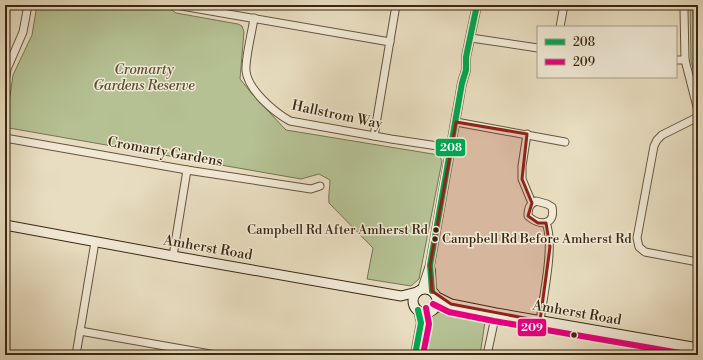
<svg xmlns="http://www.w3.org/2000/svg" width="703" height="360" font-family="'Libre Bodoni',serif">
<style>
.green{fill:#b5c193;stroke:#787452}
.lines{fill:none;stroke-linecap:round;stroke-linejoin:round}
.minor-casing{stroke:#66543c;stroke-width:9}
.tertiary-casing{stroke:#66543c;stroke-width:10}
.secondary-casing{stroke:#3b2710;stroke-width:11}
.minor{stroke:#f0e9d6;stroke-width:7}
.tertiary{stroke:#f0e9d6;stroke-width:8}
.secondary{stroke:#f0e9d6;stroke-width:9}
.bus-1-casing{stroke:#f0e9d6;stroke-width:9}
.bus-2-casing{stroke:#f0e9d6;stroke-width:9}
.bus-1{stroke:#00a651;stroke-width:6}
.bus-2{stroke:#e5007d;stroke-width:6}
.marked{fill:#8f2418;fill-opacity:0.2;stroke:#8f2418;stroke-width:3;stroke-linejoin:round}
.bus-dot{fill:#3b2710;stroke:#f0e9d6;stroke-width:1.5}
.labels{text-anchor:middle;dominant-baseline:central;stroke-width:3;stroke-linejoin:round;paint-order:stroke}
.bus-label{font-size:13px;fill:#3b2710;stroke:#f0e9d6;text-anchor:end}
.park-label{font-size:14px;font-style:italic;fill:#5a4e31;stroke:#f0e9d6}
.street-label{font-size:14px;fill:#3b2710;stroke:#f0e9d6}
.line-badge{stroke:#f0e9d6;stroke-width:1.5}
.badge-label{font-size:11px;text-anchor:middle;font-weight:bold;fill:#fff}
</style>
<rect width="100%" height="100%" fill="#e8ddc0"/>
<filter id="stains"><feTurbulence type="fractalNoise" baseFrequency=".005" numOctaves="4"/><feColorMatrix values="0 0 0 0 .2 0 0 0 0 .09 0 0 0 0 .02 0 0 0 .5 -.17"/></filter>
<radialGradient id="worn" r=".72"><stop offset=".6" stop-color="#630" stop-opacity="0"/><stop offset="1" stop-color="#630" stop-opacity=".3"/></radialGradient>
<g class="green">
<path d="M 37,5 L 165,5 L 176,13 L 238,24 L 242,26 L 244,32 L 240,79 L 253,95 L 286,130 L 439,155 L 442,161 L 419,279 L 411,286 L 367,279 L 373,248 L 329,203 C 328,195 330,188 330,180 L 319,174 L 301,179 L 9,128 L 6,124 L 13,75 L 32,35 Z"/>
<path d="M 690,5 L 698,5 L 698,89 L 691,61 Z"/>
<path d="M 443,311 L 481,317 L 485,322 L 480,355 L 422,355 L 428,321 L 434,314 Z"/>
</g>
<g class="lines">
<defs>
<g id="minor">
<path d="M 176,5 L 390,42"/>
<path d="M 685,5 L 684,10 L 685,60 L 698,111"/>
<path d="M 254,18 C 252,32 245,59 246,71 C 248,90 274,112 290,121 L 391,139 L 451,148"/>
<path d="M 560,27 L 564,5"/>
<path d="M 471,38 L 538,48"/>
<path d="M 676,60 L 685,60"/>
<path d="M 5,81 L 7,69 L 23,32 L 28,5"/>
<path d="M 698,117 L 662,135 L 657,140 L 654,146 L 637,238 L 639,247 L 645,252 L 698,262"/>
<path d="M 456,122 L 565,142"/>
<path d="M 527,134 L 522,166 L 522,179 L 532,203"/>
<path d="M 374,136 L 396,5"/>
<path d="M 5,138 L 187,170 L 311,189 L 320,186"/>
<path d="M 536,201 L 547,204 L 552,207 C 556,226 539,226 528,216 C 528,209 529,204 536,201 Z"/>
<path d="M 173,256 L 187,170"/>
<path d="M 540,321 C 543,297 555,244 546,223"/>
<path d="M 80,331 L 216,355"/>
<path d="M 76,355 L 95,242"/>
<path d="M 487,355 L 496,313"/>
</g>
<g id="tertiary">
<path d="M 431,270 L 432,291"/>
<path d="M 422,289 L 430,265 L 462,83 L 466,70 L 466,57 L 477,5"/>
<path d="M 421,323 L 428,312"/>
<path d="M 415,355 L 421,323 L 418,310"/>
</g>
<g id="secondary">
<path d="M 5,225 L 173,256 L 401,296 L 417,292"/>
<circle cx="425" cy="301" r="12"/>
<path d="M 437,297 L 451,304 L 496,313 L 698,348"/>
</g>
</defs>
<use href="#minor" class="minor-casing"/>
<use href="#tertiary" class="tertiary-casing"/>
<use href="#secondary" class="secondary-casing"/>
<use href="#minor" class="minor"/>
<use href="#tertiary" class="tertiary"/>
<use href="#secondary" class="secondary"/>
<defs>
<g id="bus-1">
<path d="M 432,291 L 430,265 L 462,83 L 466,70 L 466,57 L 477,5"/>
<path d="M 415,355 L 421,323 L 418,310"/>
</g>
<g id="bus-2">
<path d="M 433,304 L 449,312 L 494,321 L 692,355"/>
<path d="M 423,355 L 429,324 L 426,308"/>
</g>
</defs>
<use href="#bus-1" class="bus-1-casing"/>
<use href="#bus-2" class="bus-2-casing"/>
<use href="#bus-1" class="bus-1"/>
<use href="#bus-2" class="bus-2"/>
</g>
<path class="marked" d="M 456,122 L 527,134 L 522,179 L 532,203 L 528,216 L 538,223 L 546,223 L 550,247 L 540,321 L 451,304 L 432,291 L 430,265 Z"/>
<g class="bus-dot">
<circle cx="436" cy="230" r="3.5"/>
<circle cx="435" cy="239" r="3.5"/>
<circle cx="574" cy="335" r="3.5"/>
</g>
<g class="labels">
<g class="bus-label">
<text x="428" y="230">Campbell Rd After Amherst Rd</text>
<text x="442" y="239" text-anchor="start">Campbell Rd Before Amherst Rd</text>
</g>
<g class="park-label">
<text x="144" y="70">Cromarty<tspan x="144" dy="16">Gardens Reserve</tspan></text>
</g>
<g class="street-label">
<text transform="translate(337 115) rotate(12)">Hallstrom Way</text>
<text transform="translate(165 152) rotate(10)">Cromarty Gardens</text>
<text transform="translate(208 248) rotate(10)">Amherst Road</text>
<text transform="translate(577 313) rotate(10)">Amherst Road</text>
</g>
</g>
<g class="line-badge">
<rect x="435" y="138" width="31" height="19" rx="4" fill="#00a651"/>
<rect x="517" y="318" width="30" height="19" rx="4" fill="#e5007d"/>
</g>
<g class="badge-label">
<text x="451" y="151">208</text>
<text x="532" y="331">209</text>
</g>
<rect width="703" height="360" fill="none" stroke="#e8ddc0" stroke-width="20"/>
<rect x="6" y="6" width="691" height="348" fill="none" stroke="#3b2710" stroke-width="2"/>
<rect x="10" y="10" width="683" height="340" fill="none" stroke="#3b2710"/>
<rect x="537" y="26" width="140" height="52" fill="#f0e9d6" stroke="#a89b87"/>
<rect x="545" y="39" width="20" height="6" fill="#00a651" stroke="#a89b87"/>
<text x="573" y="46" font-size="12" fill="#3b2710">208</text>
<rect x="545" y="59" width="20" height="6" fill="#e5007d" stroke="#a89b87"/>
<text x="573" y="66" font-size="12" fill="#3b2710">209</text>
<rect width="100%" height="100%" filter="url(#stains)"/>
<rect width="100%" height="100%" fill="url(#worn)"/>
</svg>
